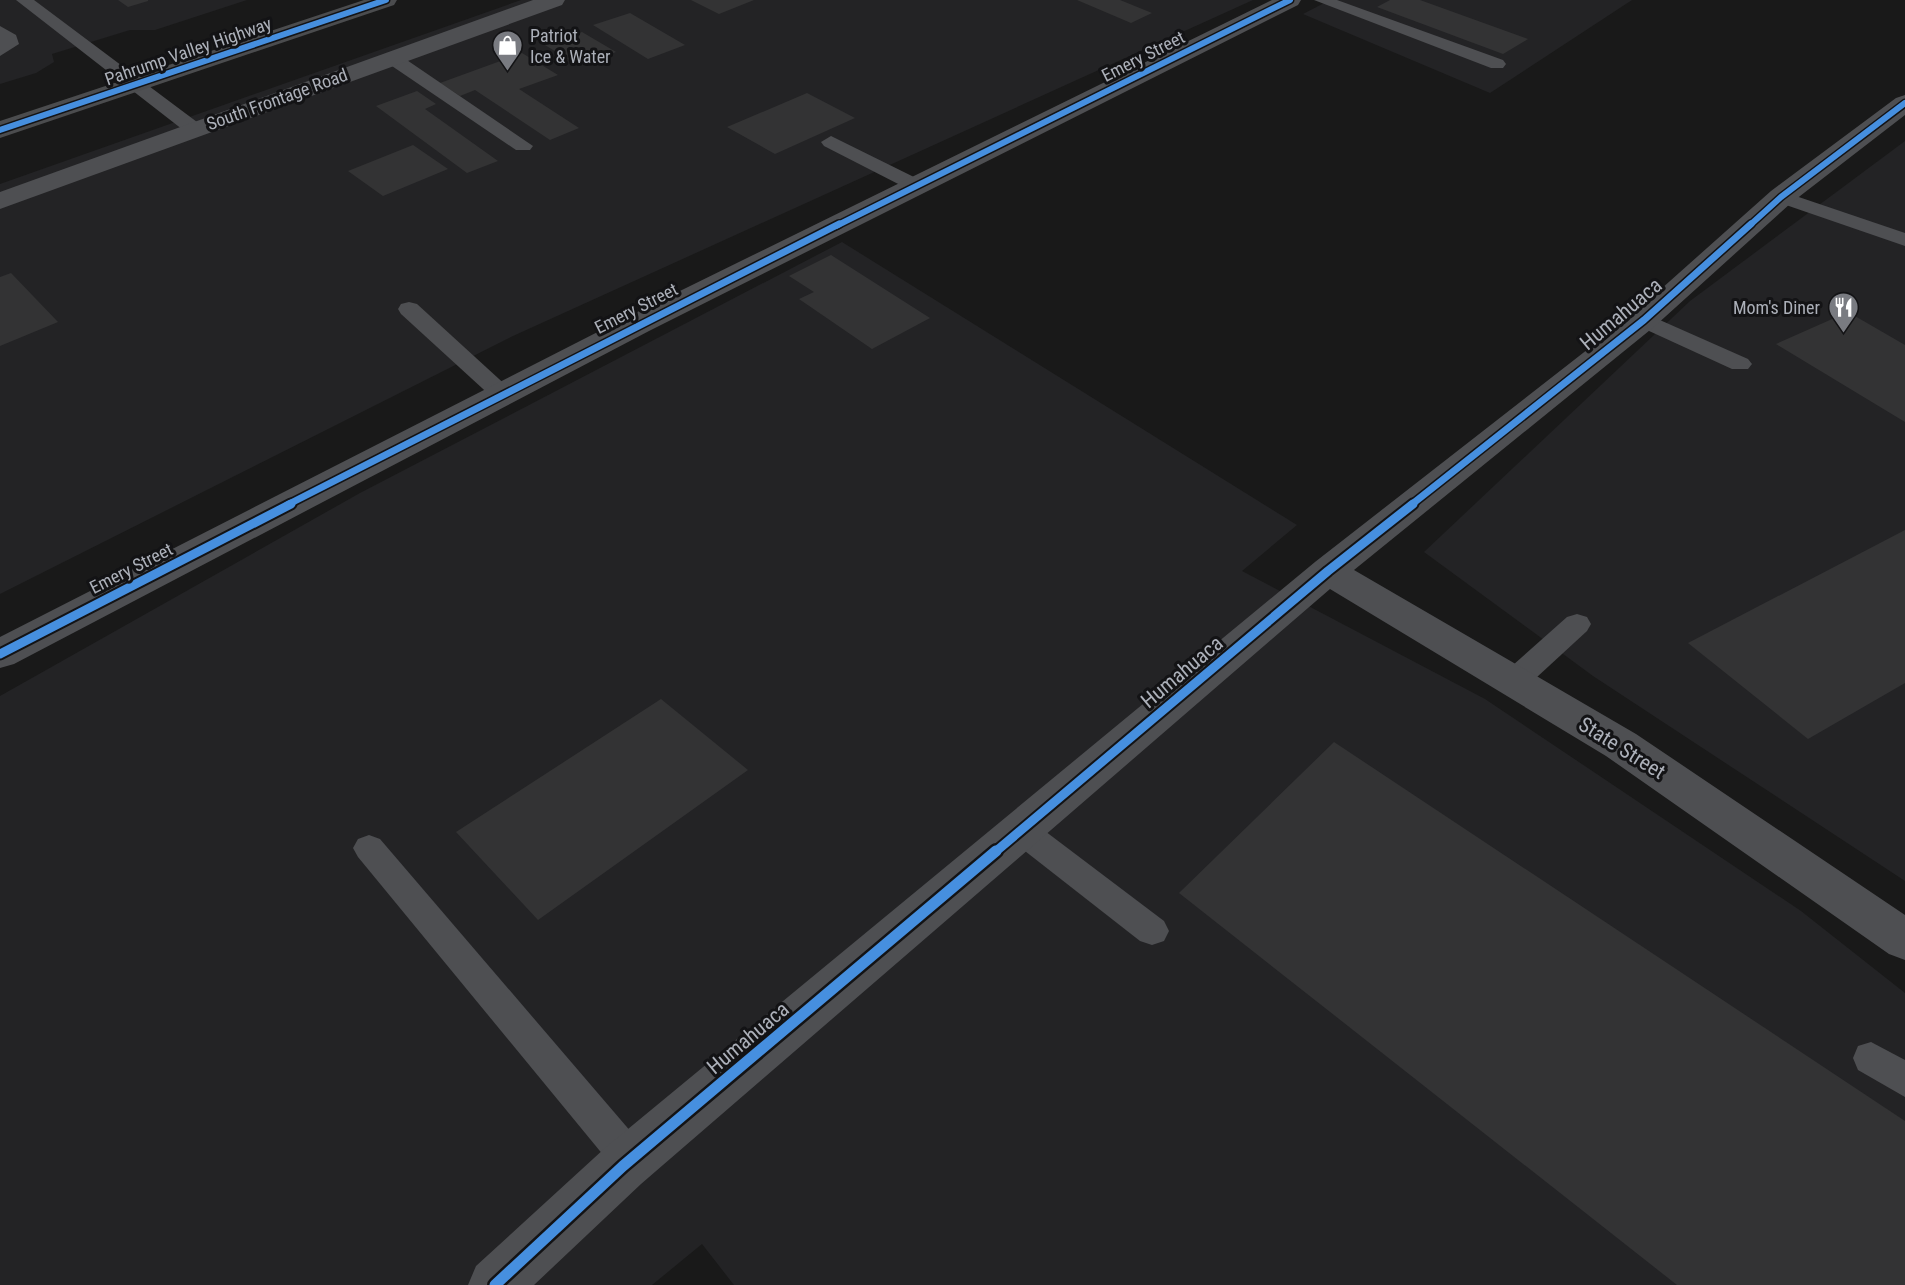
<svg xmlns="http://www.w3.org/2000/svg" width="1905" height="1285" font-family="'Roboto Condensed',sans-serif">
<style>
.built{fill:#232325}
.building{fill:#333334}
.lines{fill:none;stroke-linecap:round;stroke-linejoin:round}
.service{fill:#4e4f52;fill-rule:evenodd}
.minor{fill:#4e4f52;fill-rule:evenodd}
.trunk{fill:#4b4c4e;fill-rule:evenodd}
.cycleway-far3-casing{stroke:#131315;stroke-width:9}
.cycleway-far2-casing{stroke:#131315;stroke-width:10}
.cycleway-far1-casing{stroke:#131315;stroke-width:13}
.cycleway-casing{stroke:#131315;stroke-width:16}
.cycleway-far3{stroke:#468fdf;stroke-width:6}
.cycleway-far2{stroke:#468fdf;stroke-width:7}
.cycleway-far1{stroke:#468fdf;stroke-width:9}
.cycleway{stroke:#468fdf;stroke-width:11}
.labels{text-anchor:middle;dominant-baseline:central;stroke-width:6;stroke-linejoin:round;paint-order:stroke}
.far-poi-label{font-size:18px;fill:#acb0b9;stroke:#131315;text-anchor:start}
.far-street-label{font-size:18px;fill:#acb0b9;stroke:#131315}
.street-label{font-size:21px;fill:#acb0b9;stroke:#131315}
</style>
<rect width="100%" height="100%" fill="#191919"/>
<g class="built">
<path d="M 0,0 L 247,0 L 155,30 L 130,30 L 52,54 L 54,62 L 36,73 L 0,84 Z"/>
<path d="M 521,0 L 1253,0 L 513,336 L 0,594 L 0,184 Z"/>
<path d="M 1330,0 L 1632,0 L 1490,93 L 1303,14 Z"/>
<path d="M 1905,141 L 1905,881 L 1593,676 L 1424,552 L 1690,301 Z"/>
<path d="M 842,242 L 1297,525 L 1242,571 L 1485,699 L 1801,911 L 1905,993 L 1905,1285 L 734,1285 L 702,1244 L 652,1285 L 0,1285 L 0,696 L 360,493 Z"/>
</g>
<g class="building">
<path d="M 118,0 L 148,0 L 148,1 L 128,7 Z"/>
<path d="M 691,0 L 754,0 L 719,14 Z"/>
<path d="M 1077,0 L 1120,0 L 1152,13 L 1131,23 Z"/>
<path d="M 1390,0 L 1420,0 L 1528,39 L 1503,54 L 1377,7 Z"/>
<path d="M 630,13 L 685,45 L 648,59 L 593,25 Z"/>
<path d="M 582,32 L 616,52 L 579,66 L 545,45 Z"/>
<path d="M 522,53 L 558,75 L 519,89 L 579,128 L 550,140 L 475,90 L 460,96 L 440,83 Z"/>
<path d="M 417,91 L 436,104 L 425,109 L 498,161 L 467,173 L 376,106 Z"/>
<path d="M 807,93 L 855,118 L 775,154 L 727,127 Z"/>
<path d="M 413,145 L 448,169 L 383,196 L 348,171 Z"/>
<path d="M 831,255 L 930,318 L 872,349 L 799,299 L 814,292 L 789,276 Z"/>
<path d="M 11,273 L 58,322 L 0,346 L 0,277 Z"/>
<path d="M 1848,312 L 1905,345 L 1905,422 L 1776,344 Z"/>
<path d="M 1905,530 L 1905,683 L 1808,739 L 1688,643 Z"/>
<path d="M 661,699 L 748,770 L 538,920 L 456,832 Z"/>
<path d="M 1334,742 L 1905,1121 L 1905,1285 L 1677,1285 L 1179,893 Z"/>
</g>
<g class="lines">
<g class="service">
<path d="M 16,0 L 34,0 L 201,125 L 203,129 L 201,133 L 187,133 Z"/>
<path d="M 1314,0 L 1337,0 L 1503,60 L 1506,64 L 1503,68 L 1491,68 Z"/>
<path d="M 0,26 L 16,35 L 19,44 L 0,56 Z"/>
<path d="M 392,53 L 398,54 L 533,146 L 530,150 L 516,150 L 386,62 L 383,58 Z"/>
<path d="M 831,136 L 922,181 L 925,185 L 915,191 L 908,189 L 824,146 L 821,142 Z"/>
<path d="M 1781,191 L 1905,233 L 1905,246 L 1774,201 L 1771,197 Z"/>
<path d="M 409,302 L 417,304 L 510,389 L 514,394 L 510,399 L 494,399 L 401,314 L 398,309 L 401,304 Z"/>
<path d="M 1644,313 L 1748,359 L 1752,364 L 1748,369 L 1732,369 L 1636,325 L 1633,320 L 1636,315 Z"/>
<path d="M 1577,614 L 1587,617 L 1591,624 L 1587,631 L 1523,690 L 1513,693 L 1503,690 L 1499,682 L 1503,674 L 1567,617 Z"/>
<path d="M 1022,818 L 1033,822 L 1164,921 L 1169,931 L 1164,941 L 1152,945 L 1140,941 L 1011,840 L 1006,831 L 1011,822 Z"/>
<path d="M 369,835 L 380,839 L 644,1147 L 650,1160 L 644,1173 L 631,1178 L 618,1173 L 358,857 L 353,848 L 358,839 Z"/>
<path d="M 1871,1042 L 1905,1060 L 1905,1097 L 1858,1070 L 1853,1058 L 1858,1046 Z"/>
</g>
<g class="minor">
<path d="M 533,0 L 565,0 L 562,5 L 0,209 L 0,192 Z"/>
<path d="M 1272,0 L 1301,0 L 1298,5 L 649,331 L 14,664 L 0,668 L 0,637 L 627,317 Z"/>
<path d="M 1905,95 L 1905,115 L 1791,203 L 1655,326 L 1354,570 L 1636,734 L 1905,915 L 1905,960 L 1889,954 L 1606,756 L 1330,589 L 641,1184 L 534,1285 L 468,1285 L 476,1266 L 605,1148 L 1315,562 L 1633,314 L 1771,191 L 1896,98 Z"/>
</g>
<path class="trunk" d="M 364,0 L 397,0 L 394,5 L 0,138 L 0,121 Z"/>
<defs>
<g id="cycleway-far3">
<path d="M 0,130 L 386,0"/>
<path d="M 836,226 L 1290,0"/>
<path d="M 1749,226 L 1781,197 L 1905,103"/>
</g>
<g id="cycleway-far2">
<path d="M 287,505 L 839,224"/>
<path d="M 1411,505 L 1644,320 L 1751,224"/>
</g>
<g id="cycleway-far1">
<path d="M 0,654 L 291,504"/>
<path d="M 994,853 L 1328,571 L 1413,504"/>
</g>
<path id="cycleway" d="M 495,1285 L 623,1166 L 996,851"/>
</defs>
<use href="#cycleway-far3" class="cycleway-far3-casing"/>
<use href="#cycleway-far2" class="cycleway-far2-casing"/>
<use href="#cycleway-far1" class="cycleway-far1-casing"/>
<use href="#cycleway" class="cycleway-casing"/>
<use href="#cycleway-far3" class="cycleway-far3"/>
<use href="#cycleway-far2" class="cycleway-far2"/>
<use href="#cycleway-far1" class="cycleway-far1"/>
<use href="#cycleway" class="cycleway"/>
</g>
<defs>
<symbol id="shop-pin" viewBox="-11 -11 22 30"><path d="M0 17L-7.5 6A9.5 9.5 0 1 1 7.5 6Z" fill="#797b81" stroke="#131315"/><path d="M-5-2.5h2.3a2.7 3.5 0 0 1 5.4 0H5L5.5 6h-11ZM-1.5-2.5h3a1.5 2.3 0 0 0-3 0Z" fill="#fff"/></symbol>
<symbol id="restaurant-pin" viewBox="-11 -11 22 30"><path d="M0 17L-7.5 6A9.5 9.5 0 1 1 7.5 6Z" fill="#797b81" stroke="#131315"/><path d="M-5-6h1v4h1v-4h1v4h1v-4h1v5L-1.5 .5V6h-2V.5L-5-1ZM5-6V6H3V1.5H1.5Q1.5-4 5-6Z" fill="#fff"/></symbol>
</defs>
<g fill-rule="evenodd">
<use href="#shop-pin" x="490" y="28" width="35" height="47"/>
<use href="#restaurant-pin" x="1826" y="290" width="35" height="47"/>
</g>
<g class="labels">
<g class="far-poi-label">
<text x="530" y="35">Patriot<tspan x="530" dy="21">Ice &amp; Water</tspan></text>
<text x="1820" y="307" text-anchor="end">Mom's Diner</text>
</g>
<g class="far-street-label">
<text transform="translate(188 51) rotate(-19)">Pahrump Valley Highway</text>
<text transform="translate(1143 56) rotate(-27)">Emery Street</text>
<text transform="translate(277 99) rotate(-20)">South Frontage Road</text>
<text transform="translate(636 308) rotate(-27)">Emery Street</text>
<text transform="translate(131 568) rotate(-27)">Emery Street</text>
</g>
<g class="street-label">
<text transform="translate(1621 314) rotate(-40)">Humahuaca</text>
<text transform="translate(1182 672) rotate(-40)">Humahuaca</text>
<text transform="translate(1622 748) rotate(32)">State Street</text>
<text transform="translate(748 1038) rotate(-40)">Humahuaca</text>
</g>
</g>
</svg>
